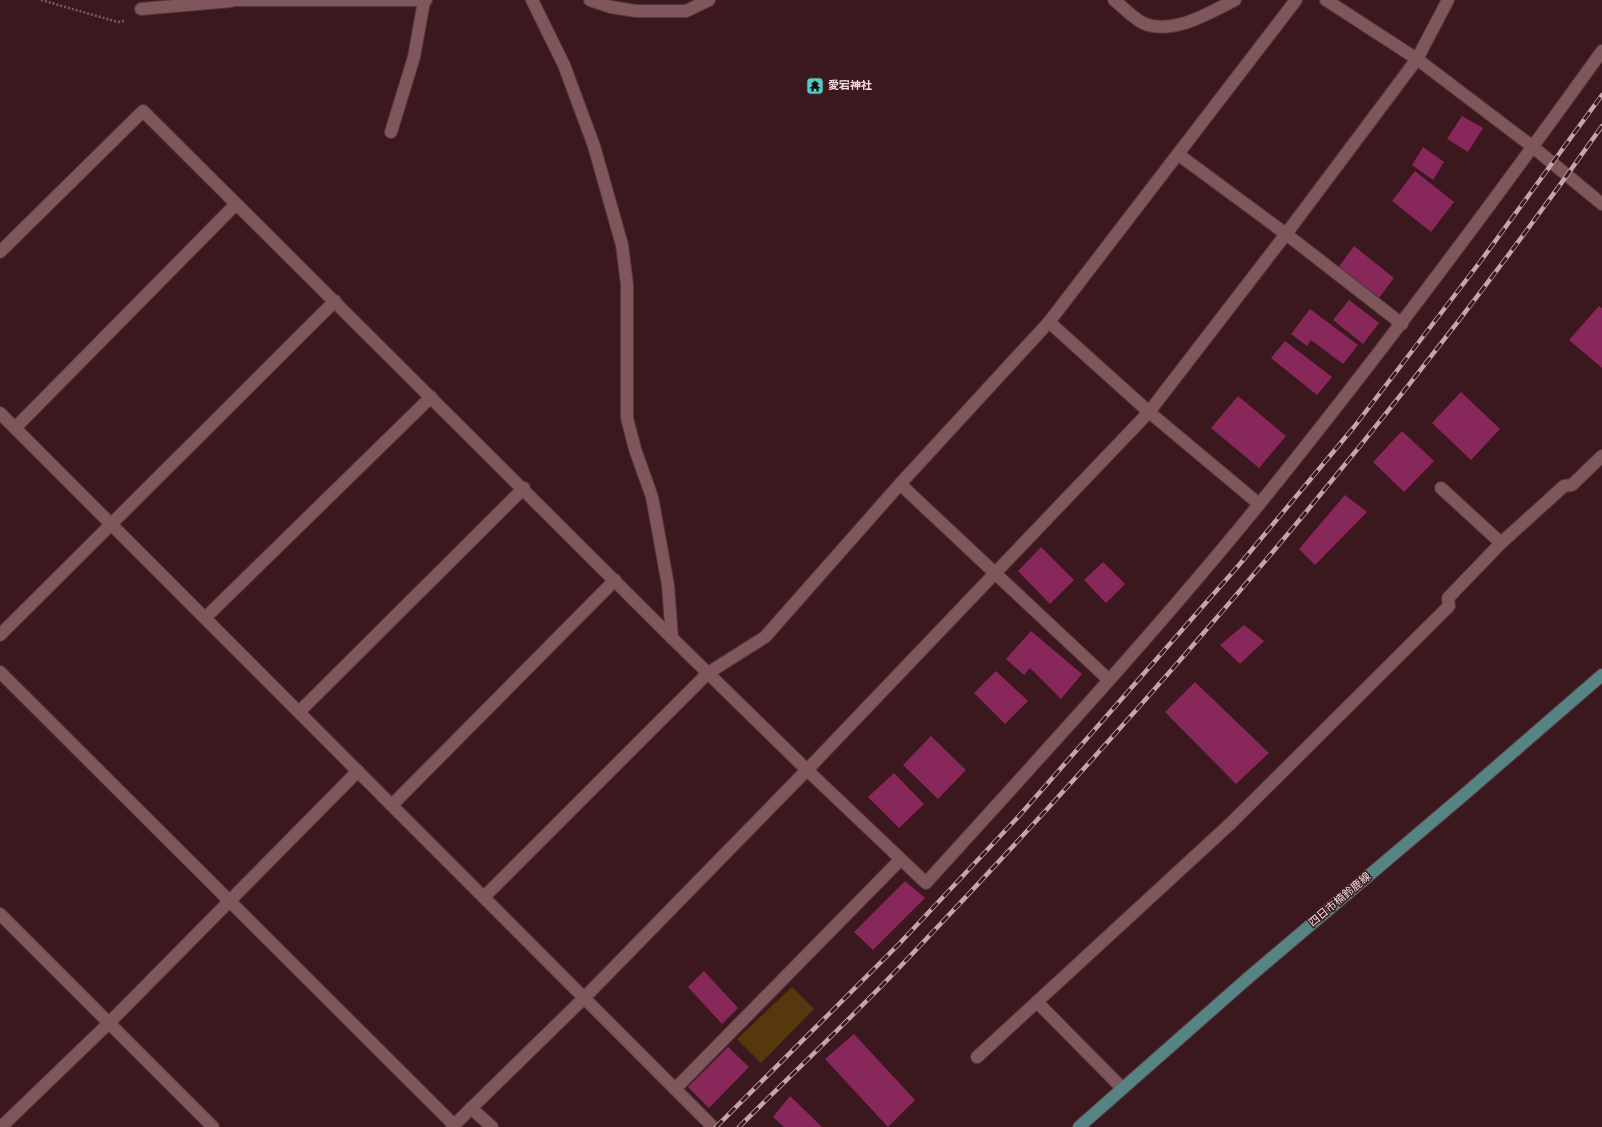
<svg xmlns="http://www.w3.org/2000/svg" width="1602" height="1127" font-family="Overpass,'Noto Sans JP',sans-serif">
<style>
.green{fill:#55380d}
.building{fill:#87275a}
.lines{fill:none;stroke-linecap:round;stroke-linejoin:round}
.lane-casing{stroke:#53373c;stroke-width:14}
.street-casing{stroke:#53373c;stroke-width:14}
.primary-casing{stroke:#53373c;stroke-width:14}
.path{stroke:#7c5c61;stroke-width:2.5;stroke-dasharray:2 2;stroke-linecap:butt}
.lane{stroke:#7f565b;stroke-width:12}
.street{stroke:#7f565b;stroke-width:12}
.primary{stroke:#568484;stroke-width:12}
.rail-casing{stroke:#c2a7aa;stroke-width:4.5}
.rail{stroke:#3b181e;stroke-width:3;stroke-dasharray:9;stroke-linecap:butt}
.labels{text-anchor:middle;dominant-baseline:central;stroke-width:3;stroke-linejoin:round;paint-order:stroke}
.poi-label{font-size:11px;font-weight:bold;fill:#f6dde0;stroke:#3b181e;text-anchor:start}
.street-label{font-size:11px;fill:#f6dde0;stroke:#3b181e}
</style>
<rect width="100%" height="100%" fill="#3b181e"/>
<path class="green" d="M 792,987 L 814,1009 L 761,1063 L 737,1039 Z"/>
<g class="building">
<path d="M 1462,116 L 1483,128 L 1468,152 L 1447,139 Z"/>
<path d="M 1423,147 L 1444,162 L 1433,180 L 1412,165 Z"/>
<path d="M 1415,171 L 1454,202 L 1431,232 L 1392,201 Z"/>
<path d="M 1354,246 L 1394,278 L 1378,299 L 1338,268 Z"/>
<path d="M 1349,300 L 1379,323 L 1363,344 L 1333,320 Z"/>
<path d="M 1599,306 L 1602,308 L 1602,368 L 1569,340 Z"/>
<path d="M 1310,309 L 1358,345 L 1343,364 L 1311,340 L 1307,346 L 1291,334 Z"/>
<path d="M 1285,341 L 1332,377 L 1317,395 L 1271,358 Z"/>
<path d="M 1461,392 L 1500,429 L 1471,460 L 1432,423 Z"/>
<path d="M 1238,396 L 1286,436 L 1259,468 L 1211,428 Z"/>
<path d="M 1402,431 L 1434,461 L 1404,492 L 1373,462 Z"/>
<path d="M 1345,495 L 1367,512 L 1315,565 L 1299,549 Z"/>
<path d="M 1041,547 L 1074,580 L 1050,604 L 1018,571 Z"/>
<path d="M 1103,562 L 1125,584 L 1106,603 L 1084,580 Z"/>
<path d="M 1244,625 L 1264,641 L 1240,664 L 1220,645 Z"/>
<path d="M 1031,631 L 1082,674 L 1061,699 L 1030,668 L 1024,675 L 1006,659 Z"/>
<path d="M 996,671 L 1028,701 L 1005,724 L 974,693 Z"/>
<path d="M 1195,682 L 1269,753 L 1236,784 L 1165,712 Z"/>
<path d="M 931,736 L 966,770 L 938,799 L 903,765 Z"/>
<path d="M 894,773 L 924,804 L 899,828 L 868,797 Z"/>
<path d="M 905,881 L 925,898 L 873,950 L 854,932 Z"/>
<path d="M 704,971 L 738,1008 L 722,1024 L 688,987 Z"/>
<path d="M 854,1034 L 915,1100 L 888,1127 L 825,1059 Z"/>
<path d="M 728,1047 L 749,1067 L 709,1108 L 688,1087 Z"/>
<path d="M 790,1096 L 822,1127 L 784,1127 L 773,1117 Z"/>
</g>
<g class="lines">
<defs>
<path id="lane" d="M 471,1108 L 492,1127"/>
<g id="street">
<path d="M 231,0 L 426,0"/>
<path d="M 532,0 L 564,65 L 594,146 L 622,245 L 627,284 L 627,418 L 635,449 L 652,497 L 668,585 L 672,638"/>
<path d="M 590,0 L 611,7 L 636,11 L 686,11 L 709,0"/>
<path d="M 1114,0 C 1123,7 1133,18 1143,23 C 1173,36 1208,13 1235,0"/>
<path d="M 1326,0 L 1417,59 L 1533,147 L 1602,204"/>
<path d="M 1448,0 L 1417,59 L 1286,234 L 1149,412 L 807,770 L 926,883 C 1039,758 1154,634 1261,502 C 1379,356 1492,204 1602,51"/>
<path d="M 141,9 L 231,1"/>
<path d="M 391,132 L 414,57 L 424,1"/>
<path d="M 1179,155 L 1286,234 L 1402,324"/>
<path d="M 0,252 L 143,111 L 672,638 L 807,770 L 585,997 L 452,1127"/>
<path d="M 1049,322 L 1149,412 L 1259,504"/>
<path d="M 0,413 L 713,1127"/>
<path d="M 15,428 L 236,204"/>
<path d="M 900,484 L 1109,680"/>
<path d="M 1441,488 L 1501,543"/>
<path d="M 205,618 L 431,397"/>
<path d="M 0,635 L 335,301"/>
<path d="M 0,672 L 454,1125"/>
<path d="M 299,712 L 524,488"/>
<path d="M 392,805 L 615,580"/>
<path d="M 484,897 L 708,673 L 765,637 L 900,484 L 1049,322 L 1296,0"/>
<path d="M 0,914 L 213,1127"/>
<path d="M 1037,1002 L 1122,1088"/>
<path d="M 977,1057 L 1230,824 L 1449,606 L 1448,598 L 1501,543 L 1564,486 L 1572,485 L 1602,456"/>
<path d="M 675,1089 L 900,860"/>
<path d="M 1,1127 L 109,1023 L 358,771"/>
</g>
<path id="primary" d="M 1079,1127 L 1248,978 L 1466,793 L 1602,675"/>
</defs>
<use href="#lane" class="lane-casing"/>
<use href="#street" class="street-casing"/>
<use href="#primary" class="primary-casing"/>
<path class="path" d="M 41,0 L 118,22 L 124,21"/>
<use href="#lane" class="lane"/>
<use href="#street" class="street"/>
<use href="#primary" class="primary"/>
<defs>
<g id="rail">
<path d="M 716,1127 L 899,944 L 1019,816 L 1239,565 L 1354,427 L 1480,262 L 1602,95"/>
<path d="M 739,1127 C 797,1069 857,1013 913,953 C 1160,693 1395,420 1602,126"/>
</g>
</defs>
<use href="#rail" class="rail-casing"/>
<use href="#rail" class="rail"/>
</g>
<defs>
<symbol id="temple-square" viewBox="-11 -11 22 22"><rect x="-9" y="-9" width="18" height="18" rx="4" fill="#54cdc8" stroke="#3b181e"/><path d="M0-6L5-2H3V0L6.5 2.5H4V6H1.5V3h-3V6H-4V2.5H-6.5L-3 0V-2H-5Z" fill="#111"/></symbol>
</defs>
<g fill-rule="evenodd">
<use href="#temple-square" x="805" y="76" width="20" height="20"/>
</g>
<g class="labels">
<g class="poi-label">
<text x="828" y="86">愛宕神社</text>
</g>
<g class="street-label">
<text transform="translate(1340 900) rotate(-40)">四日市楠鈴鹿線</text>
</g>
</g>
</svg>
